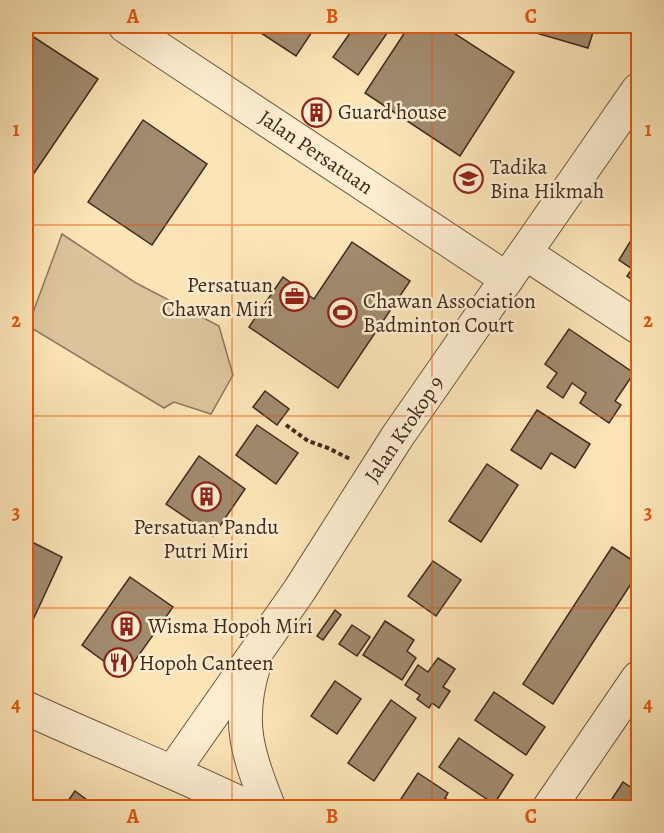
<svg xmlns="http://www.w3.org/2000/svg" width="664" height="833" font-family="Alegreya,serif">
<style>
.green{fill:#dbc49c;stroke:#8d775e;stroke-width:1.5}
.building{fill:#a18b6e;stroke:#3f2a20;stroke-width:1.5}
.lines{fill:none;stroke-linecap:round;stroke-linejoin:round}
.minor-casing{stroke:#6e5846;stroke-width:35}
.path{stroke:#3f2a20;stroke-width:4;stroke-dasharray:4.5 3;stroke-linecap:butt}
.minor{stroke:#fcedd0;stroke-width:33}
.grid{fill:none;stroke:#e0570d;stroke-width:1.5;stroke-opacity:0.55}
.labels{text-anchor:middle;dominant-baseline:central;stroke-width:5;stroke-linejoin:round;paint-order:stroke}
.poi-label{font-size:21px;fill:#3f2a20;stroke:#fcedd0;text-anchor:start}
.street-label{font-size:21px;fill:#3f2a20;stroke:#fcedd0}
.neatline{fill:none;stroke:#e0570d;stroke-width:2}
.grid-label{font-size:20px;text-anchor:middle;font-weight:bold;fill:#e0570d}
</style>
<rect width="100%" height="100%" fill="#fbe4b6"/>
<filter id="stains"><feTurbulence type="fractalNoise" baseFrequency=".00333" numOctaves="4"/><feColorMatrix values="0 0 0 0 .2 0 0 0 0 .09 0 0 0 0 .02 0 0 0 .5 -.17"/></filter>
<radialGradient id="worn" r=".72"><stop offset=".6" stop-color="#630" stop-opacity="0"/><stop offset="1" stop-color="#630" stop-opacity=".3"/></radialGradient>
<path class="green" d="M 62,234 L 136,283 L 219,326 L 233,375 L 211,414 L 174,402 L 164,408 L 28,326 Z"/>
<g class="building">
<path d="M 266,26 L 316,26 L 296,56 L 261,33 Z"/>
<path d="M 355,26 L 392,26 L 358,75 L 333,57 Z"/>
<path d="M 409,26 L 443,26 L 514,72 L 460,156 L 365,93 Z"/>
<path d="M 527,26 L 595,26 L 588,48 L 526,30 Z"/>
<path d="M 26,32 L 98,79 L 26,185 Z"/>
<path d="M 316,102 L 327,111 L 318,122 L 307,113 Z"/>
<path d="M 143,120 L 207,164 L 152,245 L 88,202 Z"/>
<path d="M 638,229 L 638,284 L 627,276 L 632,269 L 619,260 Z"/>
<path d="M 352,242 L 410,281 L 338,388 L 249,327 L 283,277 L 314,299 Z"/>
<path d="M 569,329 L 634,373 L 615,401 L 621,405 L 609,423 L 580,403 L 586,393 L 572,383 L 563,398 L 547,387 L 557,373 L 545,364 Z"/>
<path d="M 265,391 L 289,409 L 277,425 L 253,407 Z"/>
<path d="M 537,410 L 590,444 L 575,468 L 551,453 L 541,469 L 511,450 Z"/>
<path d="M 257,425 L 298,453 L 276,484 L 236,455 Z"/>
<path d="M 199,456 L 245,489 L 213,536 L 166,504 Z"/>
<path d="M 487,464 L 518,485 L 481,542 L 449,521 Z"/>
<path d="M 26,539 L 62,557 L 26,635 Z"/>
<path d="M 612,547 L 638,564 L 638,573 L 553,704 L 523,684 Z"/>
<path d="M 433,561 L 461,580 L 436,616 L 408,596 Z"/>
<path d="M 130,577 L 173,607 L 124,676 L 82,645 Z"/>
<path d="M 335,610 L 341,615 L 323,640 L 317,636 Z"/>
<path d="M 385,621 L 414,640 L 407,651 L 416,658 L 402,680 L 363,655 Z"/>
<path d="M 352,625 L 370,637 L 357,656 L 339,644 Z"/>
<path d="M 438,658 L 455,669 L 443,687 L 450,691 L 439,708 L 432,703 L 429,708 L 417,699 L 420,695 L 405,685 L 418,665 L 428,672 Z"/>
<path d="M 335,681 L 361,699 L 337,734 L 311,716 Z"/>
<path d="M 494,692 L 545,727 L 526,755 L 475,720 Z"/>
<path d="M 391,700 L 416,718 L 374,781 L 348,763 Z"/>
<path d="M 459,738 L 513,775 L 494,804 L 439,767 Z"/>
<path d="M 418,773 L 448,793 L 445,798 L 459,808 L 395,808 Z"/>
<path d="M 623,782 L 638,792 L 638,808 L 606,808 Z"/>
<path d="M 75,791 L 98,808 L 63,808 Z"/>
</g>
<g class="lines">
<defs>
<g id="minor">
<path d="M 125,26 L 507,279"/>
<path d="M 525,253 L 638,327"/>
<path d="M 254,665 C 236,723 248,754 269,808"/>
<path d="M 26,708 C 100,742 176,772 250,808"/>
<path d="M 173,771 L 299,591 L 397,437 L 638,90"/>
<path d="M 549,808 L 638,678"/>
</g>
</defs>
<use href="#minor" class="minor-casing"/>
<path class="path" d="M 286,425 L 308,441 L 328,448 L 350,459"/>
<use href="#minor" class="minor"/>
</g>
<path class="grid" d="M 232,26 L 232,808M 432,26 L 432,808M 26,225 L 638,225M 26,416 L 638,416M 26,608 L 638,608"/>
<defs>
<symbol id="building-ring" viewBox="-11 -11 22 22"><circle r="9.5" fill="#fcedd0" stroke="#8f2418" stroke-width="1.5"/><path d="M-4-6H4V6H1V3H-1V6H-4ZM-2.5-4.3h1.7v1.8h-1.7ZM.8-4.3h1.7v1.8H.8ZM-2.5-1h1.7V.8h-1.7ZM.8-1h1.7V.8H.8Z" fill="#8f2418"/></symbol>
<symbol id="school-ring" viewBox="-11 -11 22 22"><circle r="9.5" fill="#fcedd0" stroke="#8f2418" stroke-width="1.5"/><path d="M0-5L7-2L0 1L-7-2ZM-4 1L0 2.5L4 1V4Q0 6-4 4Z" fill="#8f2418"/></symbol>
<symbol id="office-ring" viewBox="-11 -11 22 22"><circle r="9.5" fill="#fcedd0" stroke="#8f2418" stroke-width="1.5"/><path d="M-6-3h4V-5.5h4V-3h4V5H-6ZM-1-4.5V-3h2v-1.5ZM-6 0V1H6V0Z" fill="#8f2418"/></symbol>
<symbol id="stadium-ring" viewBox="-11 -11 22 22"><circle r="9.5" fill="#fcedd0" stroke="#8f2418" stroke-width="1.5"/><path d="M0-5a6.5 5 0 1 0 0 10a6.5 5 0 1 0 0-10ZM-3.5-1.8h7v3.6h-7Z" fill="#8f2418"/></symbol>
<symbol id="restaurant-ring" viewBox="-11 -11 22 22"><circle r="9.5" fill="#fcedd0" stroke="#8f2418" stroke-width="1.5"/><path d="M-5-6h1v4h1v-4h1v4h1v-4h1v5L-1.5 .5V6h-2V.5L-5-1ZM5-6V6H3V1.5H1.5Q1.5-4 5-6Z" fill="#8f2418"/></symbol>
</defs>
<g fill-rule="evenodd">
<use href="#building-ring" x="300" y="96" width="33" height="33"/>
<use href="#school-ring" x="452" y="162" width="33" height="33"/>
<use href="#office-ring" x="278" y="280" width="33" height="33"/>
<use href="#stadium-ring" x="326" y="296" width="33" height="33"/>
<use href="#building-ring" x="190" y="480" width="33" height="33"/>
<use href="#building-ring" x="110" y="610" width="33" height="33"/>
<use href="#restaurant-ring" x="102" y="646" width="33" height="33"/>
</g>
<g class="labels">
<g class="poi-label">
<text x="338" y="112">Guard house</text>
<text x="490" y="167">Tadika<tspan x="490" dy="24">Bina Hikmah</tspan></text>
<text x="273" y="285" text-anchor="end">Persatuan<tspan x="273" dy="24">Chawan Miri</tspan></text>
<text x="363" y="301">Chawan Association<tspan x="363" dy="24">Badminton Court</tspan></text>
<text x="206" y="527" text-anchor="middle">Persatuan Pandu<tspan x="206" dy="24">Putri Miri</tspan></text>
<text x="148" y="626">Wisma Hopoh Miri</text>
<text x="139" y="663">Hopoh Canteen</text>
</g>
<g class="street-label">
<text transform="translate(316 152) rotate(34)">Jalan Persatuan</text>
<text transform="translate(404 429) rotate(-56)">Jalan Krokop 9</text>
</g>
</g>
<rect width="664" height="833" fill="none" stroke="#fbe4b6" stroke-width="66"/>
<rect x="33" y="33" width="598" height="767" class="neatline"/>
<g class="grid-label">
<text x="133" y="23">A</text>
<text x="332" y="23">B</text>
<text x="531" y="23">C</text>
<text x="16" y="136">1</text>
<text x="648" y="136">1</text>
<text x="16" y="327">2</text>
<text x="648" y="327">2</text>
<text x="16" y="519">3</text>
<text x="648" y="519">3</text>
<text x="16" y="711">4</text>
<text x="648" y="711">4</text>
<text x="133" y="823">A</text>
<text x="332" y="823">B</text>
<text x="531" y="823">C</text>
</g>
<rect width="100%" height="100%" filter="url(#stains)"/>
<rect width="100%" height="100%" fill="url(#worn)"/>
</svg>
